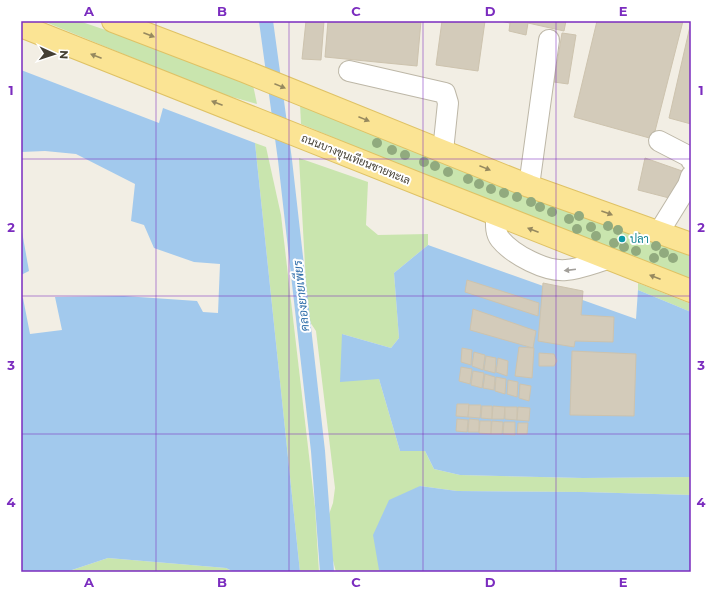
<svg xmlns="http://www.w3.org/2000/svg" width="712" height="593" font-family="Montserrat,Sarabun,sans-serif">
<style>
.green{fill:#c9e5ae}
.water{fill:#a2c9ed}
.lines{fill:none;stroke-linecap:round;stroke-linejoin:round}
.canal{stroke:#a2c9ed;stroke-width:14}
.building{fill:#d3cbba;stroke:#cdc3ae}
.minor-casing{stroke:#bdb7a7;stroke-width:22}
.major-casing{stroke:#dfc265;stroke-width:24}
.minor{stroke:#fff;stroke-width:20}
.major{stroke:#fbe494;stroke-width:22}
.tree{fill:#91aa7e}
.oneway{fill:#96895f}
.oneway2{fill:#a29f9a}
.grid{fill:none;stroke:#7b2cbf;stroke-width:1;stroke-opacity:0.55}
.culture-dot{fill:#0f9aa8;stroke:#fff;stroke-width:1.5}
.labels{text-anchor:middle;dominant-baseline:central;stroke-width:4;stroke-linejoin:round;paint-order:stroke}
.street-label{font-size:11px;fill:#443f34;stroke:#fff}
.culture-label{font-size:11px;fill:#0d838f;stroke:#fff;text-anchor:start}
.water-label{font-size:12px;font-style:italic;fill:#3270ab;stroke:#fff}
.neatline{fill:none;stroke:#7b2cbf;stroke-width:1.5}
.grid-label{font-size:13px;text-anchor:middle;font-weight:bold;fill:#7b2cbf}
</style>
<rect width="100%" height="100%" fill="#f2eee4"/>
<g class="green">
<path d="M 43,21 L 79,21 L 159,48 L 253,85 L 257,104 L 218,93 Z"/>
<path d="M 300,104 L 691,255 L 691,279 L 433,179 L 301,124 Z"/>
<path d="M 255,143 L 266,147 L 281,215 L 315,507 L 319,572 L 300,572 Z"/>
<path d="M 299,158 L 368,182 L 366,225 L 378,235 L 428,234 L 428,245 L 394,273 L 399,338 L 391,348 L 342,334 L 379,379 L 400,451 L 425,451 L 434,469 L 460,475 L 583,478 L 691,477 L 691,495 L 582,492 L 457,491 L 420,486 L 379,570 L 384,572 L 336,572 L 331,553 L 328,517 L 333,503 L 335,488 L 316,331 L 308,319 Z"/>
<path d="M 638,283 L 691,304 L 691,312 L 638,290 Z"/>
<path d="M 108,558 L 226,568 L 234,572 L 66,572 Z"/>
</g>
<g class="water">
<path d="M 21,70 L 159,123 L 163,108 L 255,143 L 300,572 L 234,572 L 226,568 L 108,558 L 66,572 L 21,572 L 21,299 L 23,298 L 30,334 L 62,330 L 55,297 L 124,296 L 197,301 L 203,312 L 218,313 L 220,264 L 194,262 L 154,248 L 144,225 L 131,221 L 135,184 L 76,154 L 45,151 L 21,152 Z"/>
<path d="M 21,226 L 29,271 L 21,275 Z"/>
<path d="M 428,245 L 636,319 L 638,290 L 691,312 L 691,477 L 583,478 L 460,475 L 434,469 L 425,451 L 400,451 L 379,379 L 340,382 L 342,334 L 391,348 L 399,338 L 394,273 Z"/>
<path d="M 420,486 L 457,491 L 582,492 L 691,495 L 691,572 L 384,572 L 379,570 L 373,535 L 389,500 Z"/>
</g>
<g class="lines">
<path class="canal" d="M 266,21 L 285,160 L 318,451 L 327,572"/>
</g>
<g class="building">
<path d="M 306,21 L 324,21 L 321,60 L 302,59 Z"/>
<path d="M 328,21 L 421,21 L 417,66 L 325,57 Z"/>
<path d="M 442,21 L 485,21 L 478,71 L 436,65 Z"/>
<path d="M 500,21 L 566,21 L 564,31 L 528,23 L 526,35 L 509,31 L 510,23 Z"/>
<path d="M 597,21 L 683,21 L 653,139 L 574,117 Z"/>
<path d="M 691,22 L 691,124 L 669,118 Z"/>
<path d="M 562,33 L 576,35 L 568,84 L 554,82 Z"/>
<path d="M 645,158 L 685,172 L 677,200 L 638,190 Z"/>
<path d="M 467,280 L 539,303 L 538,316 L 465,292 Z"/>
<path d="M 543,283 L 583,291 L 581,315 L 614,317 L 613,342 L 575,341 L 574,347 L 538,341 Z"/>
<path d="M 473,309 L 536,331 L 533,348 L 470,330 Z"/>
<path d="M 519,347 L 534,348 L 532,378 L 515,376 Z"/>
<path d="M 462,348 L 472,350 L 471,365 L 461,362 Z"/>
<path d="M 572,351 L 636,354 L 634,416 L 570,415 Z"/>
<path d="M 474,352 L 485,355 L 483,370 L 472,366 Z"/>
<path d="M 539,353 L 554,354 L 557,361 L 554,366 L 539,366 Z"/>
<path d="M 486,356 L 496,358 L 495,373 L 484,370 Z"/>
<path d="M 498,358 L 508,361 L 507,376 L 496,372 Z"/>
<path d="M 461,367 L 472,369 L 470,384 L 459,381 Z"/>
<path d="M 473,371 L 484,373 L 482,388 L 471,385 Z"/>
<path d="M 485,374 L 495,377 L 494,390 L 483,388 Z"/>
<path d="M 496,377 L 506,379 L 505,394 L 495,391 Z"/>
<path d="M 508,380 L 518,382 L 517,397 L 507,394 Z"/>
<path d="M 520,384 L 531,386 L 529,401 L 519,398 Z"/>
<path d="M 457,404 L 469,404 L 468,417 L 456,416 Z"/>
<path d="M 469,405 L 481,405 L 480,418 L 468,417 Z"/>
<path d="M 482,406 L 492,406 L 492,419 L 481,418 Z"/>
<path d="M 493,406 L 505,407 L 504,419 L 492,419 Z"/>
<path d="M 505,407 L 517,407 L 517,420 L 505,419 Z"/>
<path d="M 518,407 L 530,408 L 529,421 L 517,420 Z"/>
<path d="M 457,419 L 468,420 L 467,432 L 456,431 Z"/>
<path d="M 469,419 L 479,420 L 479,432 L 468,432 Z"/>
<path d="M 480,421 L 491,421 L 491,434 L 479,433 Z"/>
<path d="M 492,421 L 503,422 L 502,434 L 491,434 Z"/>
<path d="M 504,422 L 515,422 L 515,435 L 503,434 Z"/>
<path d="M 518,423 L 528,423 L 527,434 L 517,434 Z"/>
</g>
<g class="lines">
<defs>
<g id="minor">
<path d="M 349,71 L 445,93 L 448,103 L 443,151"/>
<path d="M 659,141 L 690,157 L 691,160"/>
<path d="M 529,186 L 549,40"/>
<path d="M 496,216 C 496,223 495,233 500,239 C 513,255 546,272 566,270 C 580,269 594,263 608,259"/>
<path d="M 659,232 L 688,185 L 691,176"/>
</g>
<g id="major">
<path d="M 113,21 L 244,71 L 529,186 L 691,244"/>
<path d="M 21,26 C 245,114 467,204 691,291"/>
</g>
</defs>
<use href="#minor" class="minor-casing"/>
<use href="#major" class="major-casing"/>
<use href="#minor" class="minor"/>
<use href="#major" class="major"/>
</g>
<g class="tree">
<circle cx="377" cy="143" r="5"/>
<circle cx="392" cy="150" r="5"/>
<circle cx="405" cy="155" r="5"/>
<circle cx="424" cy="162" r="5"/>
<circle cx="435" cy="166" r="5"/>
<circle cx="448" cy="172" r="5"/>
<circle cx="468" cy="179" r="5"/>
<circle cx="479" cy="184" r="5"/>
<circle cx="491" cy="189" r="5"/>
<circle cx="504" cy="193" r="5"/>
<circle cx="517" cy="197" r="5"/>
<circle cx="531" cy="202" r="5"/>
<circle cx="540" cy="207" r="5"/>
<circle cx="552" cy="212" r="5"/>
<circle cx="579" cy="216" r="5"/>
<circle cx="569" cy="219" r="5"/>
<circle cx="608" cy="226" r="5"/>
<circle cx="591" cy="227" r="5"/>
<circle cx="577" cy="229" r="5"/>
<circle cx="618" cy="230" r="5"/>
<circle cx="596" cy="236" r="5"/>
<circle cx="637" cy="237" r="5"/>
<circle cx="614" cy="243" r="5"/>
<circle cx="656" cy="246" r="5"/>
<circle cx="624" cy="247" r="5"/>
<circle cx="636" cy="251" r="5"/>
<circle cx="664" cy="253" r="5"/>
<circle cx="654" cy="258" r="5"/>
<circle cx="673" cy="258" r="5"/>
</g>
<defs><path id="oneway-solid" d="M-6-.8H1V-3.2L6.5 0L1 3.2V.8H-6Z"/></defs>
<g class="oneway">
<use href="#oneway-solid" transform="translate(149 35) rotate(21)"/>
<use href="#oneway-solid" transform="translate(96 56) rotate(-159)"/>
<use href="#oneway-solid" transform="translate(280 86) rotate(22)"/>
<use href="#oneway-solid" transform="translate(217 103) rotate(-159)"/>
<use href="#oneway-solid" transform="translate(364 119) rotate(22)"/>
<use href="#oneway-solid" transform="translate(485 168) rotate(22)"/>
<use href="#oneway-solid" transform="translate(607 213) rotate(20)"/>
<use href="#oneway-solid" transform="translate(533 230) rotate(-159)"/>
<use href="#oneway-solid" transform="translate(655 277) rotate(-159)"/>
</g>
<use class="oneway2" href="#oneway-solid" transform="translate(570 270) rotate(173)"/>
<path class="grid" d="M 156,21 L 156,572M 289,21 L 289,572M 423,21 L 423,572M 556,21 L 556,572M 21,159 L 691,159M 21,296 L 691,296M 21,434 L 691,434"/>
<circle class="culture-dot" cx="622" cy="239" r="4"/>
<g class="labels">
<g class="street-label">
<text transform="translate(356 159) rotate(22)">ถนนบางขุนเทียนชายทะเล</text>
</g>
<g class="culture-label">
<text x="630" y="239">ปลา</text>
</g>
<g class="water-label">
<text transform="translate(301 296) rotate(-96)">คลองยายเพียร</text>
</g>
</g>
<rect width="712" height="593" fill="none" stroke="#ffffff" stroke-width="44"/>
<g transform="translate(54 54) rotate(93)" stroke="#ffffff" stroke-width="3" paint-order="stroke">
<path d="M0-3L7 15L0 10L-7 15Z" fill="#443f34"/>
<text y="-6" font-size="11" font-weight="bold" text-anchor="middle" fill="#443f34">N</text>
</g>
<rect x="22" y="22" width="668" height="549" class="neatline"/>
<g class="grid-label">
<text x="89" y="16">A</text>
<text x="222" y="16">B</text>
<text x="356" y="16">C</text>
<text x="490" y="16">D</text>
<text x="623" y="16">E</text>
<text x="11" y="95">1</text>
<text x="701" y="95">1</text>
<text x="11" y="232">2</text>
<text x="701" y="232">2</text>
<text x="11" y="370">3</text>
<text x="701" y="370">3</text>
<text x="11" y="507">4</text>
<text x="701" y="507">4</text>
<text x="89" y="587">A</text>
<text x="222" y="587">B</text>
<text x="356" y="587">C</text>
<text x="490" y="587">D</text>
<text x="623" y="587">E</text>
</g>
</svg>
